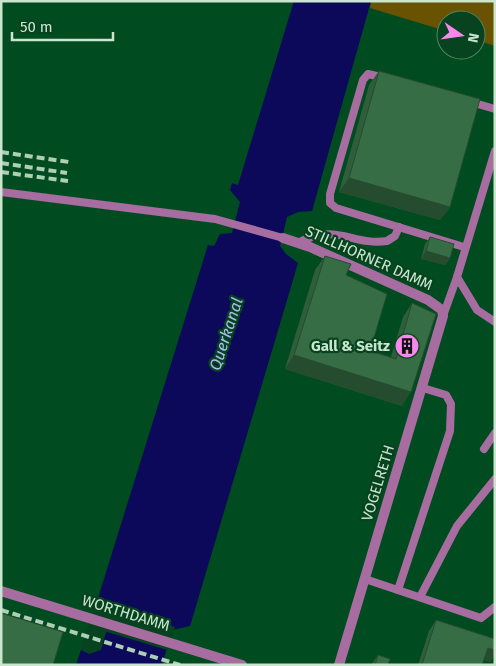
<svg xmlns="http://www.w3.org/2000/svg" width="496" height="666" font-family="'Fira Sans',sans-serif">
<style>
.built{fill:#014b20;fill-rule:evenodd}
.green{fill:#695300}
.water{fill:#0c095b}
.pier{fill:#06431e}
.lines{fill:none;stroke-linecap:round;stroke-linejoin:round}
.lane{stroke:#a76da1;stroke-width:8}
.street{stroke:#a76da1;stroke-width:10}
.rail{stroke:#aeceb5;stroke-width:4;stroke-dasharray:8 4;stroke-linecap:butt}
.wall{fill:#2f5e3b}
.shaded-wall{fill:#264c30}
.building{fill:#376d45;stroke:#264c30}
.labels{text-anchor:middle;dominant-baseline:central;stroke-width:4.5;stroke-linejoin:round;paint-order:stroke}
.street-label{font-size:15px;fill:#cae6cf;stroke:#06431e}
.poi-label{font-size:15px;font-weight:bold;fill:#cae6cf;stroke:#06431e;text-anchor:end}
.water-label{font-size:16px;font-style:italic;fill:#acbdf3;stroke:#06431e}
</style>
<rect width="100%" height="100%" fill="#06431e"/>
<g class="built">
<path d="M 1,1 L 294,1 L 238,185 L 232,184 L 240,202 L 232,233 L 214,246 L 208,246 L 76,665 L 1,665 Z"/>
<path d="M 371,1 L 495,1 L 495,665 L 162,665 L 172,630 L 190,626 L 298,263 L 286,254 L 280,246 L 287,217 L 298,212 L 312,210 ZM 446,20 L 476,20 L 476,50 L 446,50 Z"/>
</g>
<path class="green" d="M 371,1 L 495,1 L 495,46 L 476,40 L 476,20 L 446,20 L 446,31 L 370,8 Z"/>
<path class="water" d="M 294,1 L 371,1 L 312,211 L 298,212 L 287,217 L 280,246 L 286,254 L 298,263 L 190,626 L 172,630 L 162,665 L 76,665 L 81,650 L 89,654 L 101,650 L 111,615 L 106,604 L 98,601 L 100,592 L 208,245 L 214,246 L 220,234 L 232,233 L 240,202 L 230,190 L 232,183 L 238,185 Z"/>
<path class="pier" d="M 110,607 L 175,627 L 167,650 L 104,631 Z"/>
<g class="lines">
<g class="lane">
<path d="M 385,78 L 368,74 L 363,80 L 330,194 L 330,203 L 336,208 L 464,247"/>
<path d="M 471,102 L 495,109"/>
<path d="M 495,151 L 457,277 L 477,310 L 495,322"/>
<path d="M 1,192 L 215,219 L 283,238"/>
<path d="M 298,243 C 336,222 352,246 387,241 L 395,236 L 399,227"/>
<path d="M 443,316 L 457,277"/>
<path d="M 484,449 L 495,433"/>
<path d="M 365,579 L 481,618 L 495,607"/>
<path d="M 398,590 L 450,431 L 451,404 L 446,395 L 423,388"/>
<path d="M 420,597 L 457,526 L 495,479"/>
</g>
<g class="street">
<path d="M 283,238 L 310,247 L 428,300 L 442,310 L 443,316 L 339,665"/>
<path d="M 1,591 L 242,665"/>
</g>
<g class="rail">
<path d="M 1,152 L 69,162"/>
<path d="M 1,163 L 67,173"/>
<path d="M 1,172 L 68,181"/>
<path d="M 1,610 L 180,665"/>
</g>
</g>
<g class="wall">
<path d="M 379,71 L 450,207 L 440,220 L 339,192 L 369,85 Z"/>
<path d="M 430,237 L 450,258 L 445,265 L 421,259 L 425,244 Z"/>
<path d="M 325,256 L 346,275 L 370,351 L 391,357 L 403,317 L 412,303 L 402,406 L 285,369 L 315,270 Z"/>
<path d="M 436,620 L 495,639 L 495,655 L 490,662 L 484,660 L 482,665 L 418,665 L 429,631 Z"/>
<path d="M 378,655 L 388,665 L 371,665 Z"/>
</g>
<g class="shaded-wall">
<path d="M 349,178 L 450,207 L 440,220 L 339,192 Z"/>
<path d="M 426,251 L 450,258 L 445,265 L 421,259 Z"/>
<path d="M 294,355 L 411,392 L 402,406 L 285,369 Z"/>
<path d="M 488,648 L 495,650 L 495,655 L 490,662 L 480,659 Z"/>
</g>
<g class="building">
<path d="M 379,71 L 480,99 L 450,207 L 349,178 Z"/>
<path d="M 430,237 L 454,244 L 450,258 L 426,251 Z"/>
<path d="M 325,256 L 351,264 L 346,275 L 387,294 L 370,351 L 396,359 L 412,303 L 436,314 L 411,392 L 294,355 Z"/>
<path d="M 1,613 L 63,632 L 53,665 L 1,665 Z"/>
<path d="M 436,620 L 495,639 L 495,650 L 488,648 L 482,665 L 422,665 Z"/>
<path d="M 378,655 L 390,659 L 388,665 L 375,665 Z"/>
</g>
<defs>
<symbol id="building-disc" viewBox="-11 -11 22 22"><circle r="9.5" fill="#f788ec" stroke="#06431e"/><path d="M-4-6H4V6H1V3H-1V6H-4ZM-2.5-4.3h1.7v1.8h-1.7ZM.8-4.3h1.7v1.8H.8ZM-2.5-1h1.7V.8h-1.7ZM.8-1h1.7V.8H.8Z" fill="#111"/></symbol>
</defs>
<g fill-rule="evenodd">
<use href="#building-disc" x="393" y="332" width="28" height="28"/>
</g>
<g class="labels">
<g class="street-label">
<text transform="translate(369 258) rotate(24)">STILLHORNER DAMM</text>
<text transform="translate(378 483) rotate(-73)">VOGELRETH</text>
<text transform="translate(126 613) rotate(17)">WORTHDAMM</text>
</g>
<g class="poi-label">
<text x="390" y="346">Gall &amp; Seitz</text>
</g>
<g class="water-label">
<text transform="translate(226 334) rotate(-72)">Querkanal</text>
</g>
</g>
<rect width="496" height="666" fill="none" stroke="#cae6cf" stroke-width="5"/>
<g transform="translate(461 35) rotate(103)"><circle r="24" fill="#06431e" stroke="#548465"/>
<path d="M0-4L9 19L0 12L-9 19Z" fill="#f788ec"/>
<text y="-8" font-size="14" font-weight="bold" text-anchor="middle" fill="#cae6cf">N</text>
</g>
<path d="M12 32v8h101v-8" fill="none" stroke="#cae6cf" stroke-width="2.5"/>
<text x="20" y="32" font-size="15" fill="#cae6cf" stroke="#06431e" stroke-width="4" paint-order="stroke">50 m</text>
</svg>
